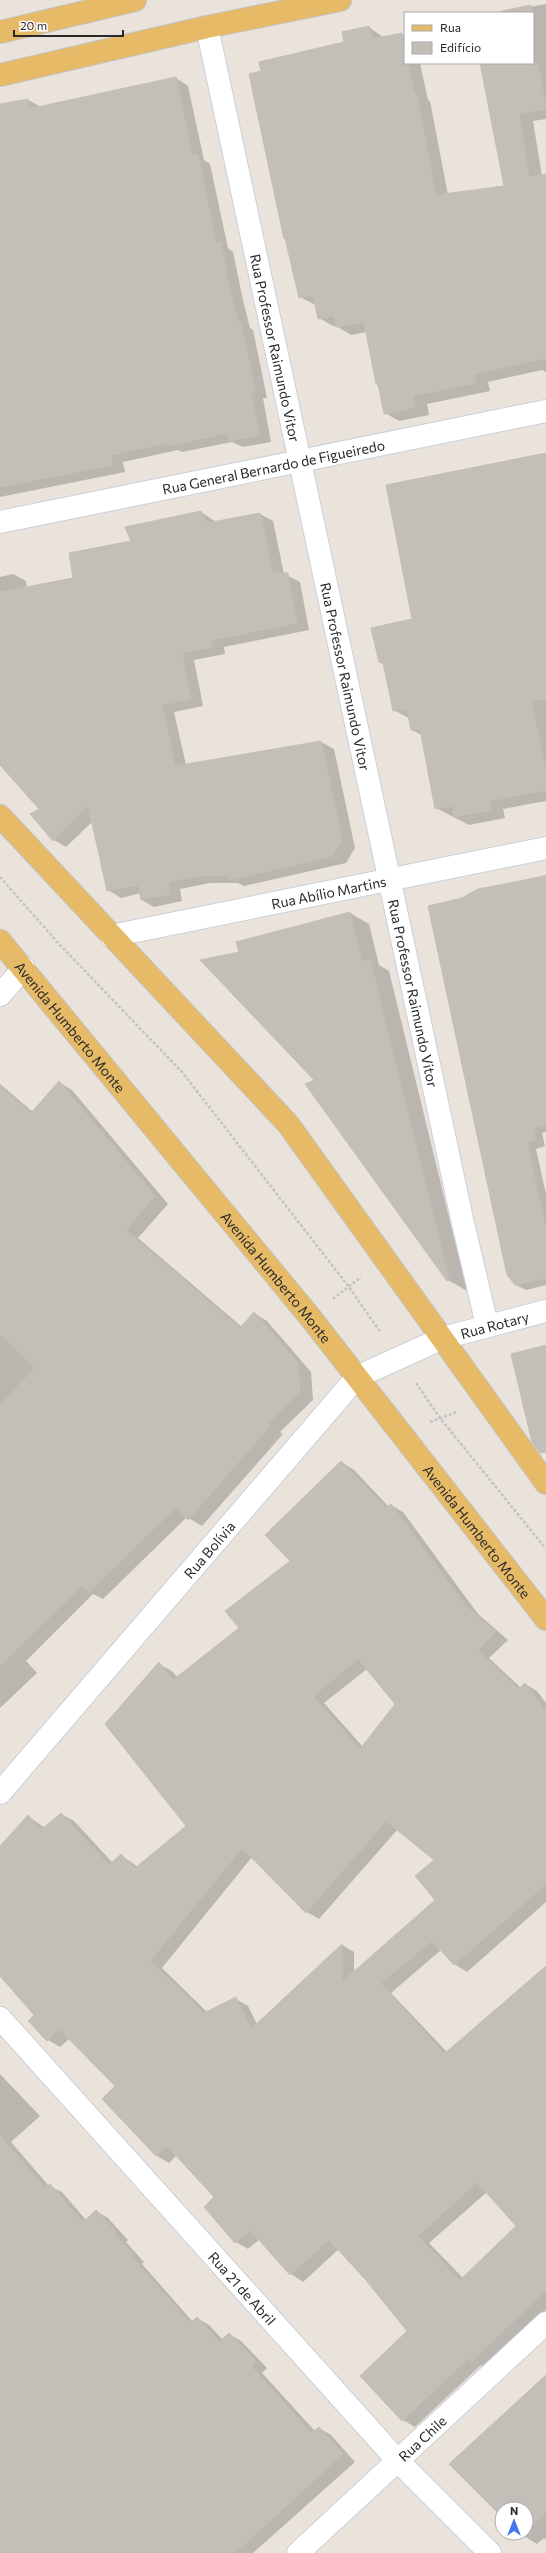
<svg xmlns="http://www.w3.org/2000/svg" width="546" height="2553" font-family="Commissioner,sans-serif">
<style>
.shadow{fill:#0003;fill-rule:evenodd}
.building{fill:#c3beb7;stroke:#c5beb6;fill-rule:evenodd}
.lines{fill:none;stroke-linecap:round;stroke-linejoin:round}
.minor-casing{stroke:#cacfda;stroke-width:24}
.tertiary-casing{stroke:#cacfda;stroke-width:24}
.primary-casing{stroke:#c3c3c3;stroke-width:24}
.path{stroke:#c3c3c3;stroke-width:2.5;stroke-dasharray:3 2;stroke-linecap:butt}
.minor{stroke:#fff;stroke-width:22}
.tertiary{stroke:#fff;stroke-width:22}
.primary{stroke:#e6ba66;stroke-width:22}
.labels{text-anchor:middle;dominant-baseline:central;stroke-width:3;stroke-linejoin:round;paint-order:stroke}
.street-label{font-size:14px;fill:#292929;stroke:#fff}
</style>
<rect width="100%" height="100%" fill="#eae3dc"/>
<g class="shadow">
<path d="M 546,4 L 546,119 L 533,121 L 542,176 L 546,175 L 546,372 L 542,370 L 488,382 L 490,391 L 427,404 L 429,415 L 399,421 L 385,413 L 379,385 L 376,384 L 367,332 L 351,335 L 336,326 L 333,326 L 319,318 L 316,305 L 300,297 L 263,72 L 345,43 L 369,27 L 384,38 L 401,34 L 405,36 L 405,63 L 420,63 L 428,100 L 430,101 L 448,195 L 505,186 L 481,63 L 533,63 L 533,13 L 503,12 Z"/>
<path d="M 176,78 L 188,86 L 204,160 L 210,164 L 228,248 L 233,252 L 243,300 L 250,328 L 253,330 L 267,398 L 263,398 L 271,442 L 243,447 L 232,442 L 182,452 L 178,450 L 123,462 L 125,472 L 0,497 L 0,106 L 28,100 L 41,107 Z"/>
<path d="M 546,454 L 546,801 L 503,809 L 505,818 L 469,825 L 436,808 L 423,736 L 412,730 L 410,719 L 394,710 L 385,665 L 379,662 Z"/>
<path d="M 201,512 L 216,522 L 260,514 L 273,521 L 284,574 L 300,582 L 309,630 L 224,647 L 225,654 L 194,660 L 203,706 L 174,712 L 186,765 L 321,742 L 334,749 L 355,848 L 346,863 L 244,886 L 238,883 L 210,883 L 180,889 L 182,901 L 154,907 L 142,900 L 141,893 L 121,898 L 108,890 L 93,821 L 66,847 L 54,840 L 40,809 L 0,764 L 0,577 L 13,574 L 26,581 L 27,588 L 74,579 L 133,541 Z"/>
<path d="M 546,875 L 546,1132 L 542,1133 L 545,1146 L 536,1149 L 546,1194 L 546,1285 L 526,1290 L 516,1285 L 463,899 L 478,890 Z"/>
<path d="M 350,913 L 369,924 L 379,965 L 389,971 L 467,1291 L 448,1280 L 316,1080 L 240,952 Z"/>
<path d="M 59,1082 L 72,1090 L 168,1204 L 138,1238 L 242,1327 L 254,1313 L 267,1321 L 311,1372 L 313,1400 L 280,1432 L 283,1434 L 202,1526 L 187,1517 L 103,1599 L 93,1594 L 26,1661 L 37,1673 L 0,1708 L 0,1084 L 33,1112 Z"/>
<path d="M 341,1462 L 354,1470 L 389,1507 L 391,1505 L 403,1512 L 478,1614 L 508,1640 L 489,1658 L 521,1688 L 525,1684 L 537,1691 L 546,1703 L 546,1902 L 467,1972 L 454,1964 L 441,1950 L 391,1993 L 447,2052 L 546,1967 L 546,2310 L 485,2368 L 481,2365 L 415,2427 L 403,2420 L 408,2331 L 366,2278 L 339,2249 L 303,2282 L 291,2274 L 260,2239 L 248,2249 L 236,2242 L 215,2197 L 177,2155 L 169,2163 L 157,2156 L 104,2099 L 116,2086 L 70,2038 L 60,2047 L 48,2040 L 36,2015 L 0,1972 L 0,1848 L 28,1816 L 45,1828 L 61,1814 L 74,1821 L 113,1863 L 121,1855 L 138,1867 L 187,1826 L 159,1664 L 172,1671 L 178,1678 L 240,1628 L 291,1561 ZM 367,1669 L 397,1704 L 363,1747 L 324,1703 ZM 398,1829 L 436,1860 L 436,1900 L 354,1972 L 354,1952 L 342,1945 L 257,2024 L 248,2006 L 236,1999 L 208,2013 L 162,1968 L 252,1857 L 307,1912 L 319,1919 ZM 487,2192 L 517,2226 L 463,2278 L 429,2243 Z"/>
<path d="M 0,2074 L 40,2116 L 11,2142 L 49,2186 L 62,2192 L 86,2220 L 96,2211 L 108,2218 L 128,2240 L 126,2242 L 144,2262 L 142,2264 L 193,2322 L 197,2318 L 209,2325 L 223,2340 L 229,2334 L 241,2341 L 267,2368 L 262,2373 L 315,2431 L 319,2428 L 331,2435 L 355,2462 L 253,2553 L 0,2553 Z"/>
<path d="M 546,2381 L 546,2540 L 544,2538 L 537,2544 L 519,2533 L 526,2533 L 526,2509 L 502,2509 L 502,2516 L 451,2464 Z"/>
</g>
<g class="building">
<path d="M 531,5 L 532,13 L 502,13 L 502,11 Z"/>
<path d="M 369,26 L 372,39 L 402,33 L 405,63 L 408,63 L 414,92 L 416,92 L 436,195 L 504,186 L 480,63 L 538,63 L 546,109 L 519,113 L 529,177 L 546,174 L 546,358 L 474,374 L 476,383 L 413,396 L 415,407 L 384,414 L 378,384 L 376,384 L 364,322 L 336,327 L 334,316 L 318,319 L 313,295 L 299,298 L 285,238 L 284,239 L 249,74 L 261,71 L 259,62 L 344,42 L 342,32 Z"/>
<path d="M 176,77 L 192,155 L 198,155 L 216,243 L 221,243 L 230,292 L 238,322 L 241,322 L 255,391 L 251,391 L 259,435 L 229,441 L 228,433 L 168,446 L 168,443 L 111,455 L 112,465 L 0,487 L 0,104 L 28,99 L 28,109 Z"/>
<path d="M 546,453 L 546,699 L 531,701 L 546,770 L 546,790 L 489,801 L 491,810 L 454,817 L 452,806 L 435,809 L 420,729 L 411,730 L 407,709 L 393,711 L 383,662 L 379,662 L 371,628 L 412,619 L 386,485 Z"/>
<path d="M 201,511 L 207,523 L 260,513 L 273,573 L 288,573 L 297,623 L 212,640 L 212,647 L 182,653 L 191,699 L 162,705 L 175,766 L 321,741 L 342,840 L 333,856 L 230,880 L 229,876 L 197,876 L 168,882 L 170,894 L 141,900 L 138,885 L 107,891 L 88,805 L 53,841 L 30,814 L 39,809 L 0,765 L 0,592 L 73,578 L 69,553 L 131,541 L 125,527 Z"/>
<path d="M 546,876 L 546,1125 L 533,1128 L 536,1140 L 527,1143 L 546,1230 L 546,1278 L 515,1285 L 507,1275 L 428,906 L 462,898 L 478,889 Z"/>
<path d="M 350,912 L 362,962 L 370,959 L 449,1280 L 447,1281 L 305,1084 L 314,1080 L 200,960 L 239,952 L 236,942 Z"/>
<path d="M 59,1081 L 155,1196 L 126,1230 L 240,1328 L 254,1312 L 298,1363 L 300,1392 L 268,1424 L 270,1426 L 188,1520 L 176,1507 L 89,1592 L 82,1585 L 0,1666 L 0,1404 L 35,1368 L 0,1334 L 0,1086 L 31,1113 Z"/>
<path d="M 546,1345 L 546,1452 L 540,1453 L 532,1442 L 511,1354 Z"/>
<path d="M 341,1461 L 386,1508 L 391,1504 L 466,1606 L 496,1632 L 478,1650 L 518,1689 L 525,1683 L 546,1712 L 546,1884 L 454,1965 L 432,1941 L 381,1983 L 444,2054 L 546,1966 L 546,2290 L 472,2361 L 469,2358 L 402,2421 L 360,2376 L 407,2331 L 365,2279 L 329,2240 L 290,2275 L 250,2230 L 235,2243 L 204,2207 L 214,2197 L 167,2146 L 156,2156 L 102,2099 L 115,2086 L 59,2029 L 47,2041 L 28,2021 L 34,2015 L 0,1976 L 0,1846 L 28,1815 L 41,1830 L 61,1813 L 109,1865 L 121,1854 L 135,1868 L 186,1826 L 105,1724 L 159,1662 L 173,1680 L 239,1628 L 225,1611 L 290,1561 L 265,1535 ZM 358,1659 L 395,1704 L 360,1749 L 313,1696 ZM 386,1821 L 434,1860 L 415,1876 L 435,1900 L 342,1982 L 342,1944 L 251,2029 L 236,1997 L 204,2013 L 150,1961 L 242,1848 L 306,1913 ZM 477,2182 L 516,2226 L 460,2280 L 418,2236 Z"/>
<path d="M 0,2135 L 45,2188 L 50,2184 L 83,2222 L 96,2210 L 116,2232 L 114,2234 L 133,2254 L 131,2256 L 190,2323 L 197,2317 L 219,2342 L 229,2333 L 256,2361 L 251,2366 L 311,2433 L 319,2427 L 343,2454 L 235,2553 L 0,2553 Z"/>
<path d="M 546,2375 L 546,2512 L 526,2531 L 526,2509 L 502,2509 L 502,2517 L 449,2464 Z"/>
</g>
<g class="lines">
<defs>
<g id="minor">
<path id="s1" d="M 207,27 L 462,1219 L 487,1325"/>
<path id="s2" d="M 111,936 L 546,848"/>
<path d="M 0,995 L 24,968"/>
<path id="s3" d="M 0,1793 L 357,1377 L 443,1338 L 546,1311"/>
<path id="s4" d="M 0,2018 L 398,2461 L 490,2553"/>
<path id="s5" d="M 298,2553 L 546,2323"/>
</g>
<g id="tertiary">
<path id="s6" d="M 0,522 L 546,411"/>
</g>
<g id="primary">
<path d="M 0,32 L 135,0"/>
<path d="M 0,75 L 207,27 L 340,0"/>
<path d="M 0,816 L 288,1124 L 546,1483"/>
<path id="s7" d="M 0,941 L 310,1317 L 546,1619"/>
</g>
</defs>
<use href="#minor" class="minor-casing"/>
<use href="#tertiary" class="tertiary-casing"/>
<use href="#primary" class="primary-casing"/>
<g class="path">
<path d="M 0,877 L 59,944 L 182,1072 L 349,1287 L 381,1333"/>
<path d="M 333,1299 L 361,1277"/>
<path d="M 416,1383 L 440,1418 L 546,1549"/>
<path d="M 430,1422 L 457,1412"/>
</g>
<use href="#minor" class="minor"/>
<use href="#tertiary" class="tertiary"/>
<use href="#primary" class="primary"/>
</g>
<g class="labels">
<g class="street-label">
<text stroke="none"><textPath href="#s1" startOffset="328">Rua Professor Raimundo Vitor</textPath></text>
<text stroke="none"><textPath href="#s6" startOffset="279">Rua General Bernardo de Figueiredo</textPath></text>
<text stroke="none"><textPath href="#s1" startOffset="664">Rua Professor Raimundo Vitor</textPath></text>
<text stroke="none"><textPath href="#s2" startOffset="222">Rua Abílio Martins</textPath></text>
<text stroke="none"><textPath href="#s1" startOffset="988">Rua Professor Raimundo Vitor</textPath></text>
<text stroke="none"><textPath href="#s7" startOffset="111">Avenida Humberto Monte</textPath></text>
<text stroke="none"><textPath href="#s7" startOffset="435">Avenida Humberto Monte</textPath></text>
<text stroke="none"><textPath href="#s3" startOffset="696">Rua Rotary</textPath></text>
<text stroke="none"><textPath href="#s7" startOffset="759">Avenida Humberto Monte</textPath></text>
<text stroke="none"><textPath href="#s3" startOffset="321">Rua Bolívia</textPath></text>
<text stroke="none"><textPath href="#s4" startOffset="363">Rua 21 de Abril</textPath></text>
<text stroke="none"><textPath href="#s5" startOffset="169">Rua Chile</textPath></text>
</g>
</g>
<rect x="404" y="12" width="130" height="52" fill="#ffffff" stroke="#a9a9a9"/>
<rect x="412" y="25" width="20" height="6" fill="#e6ba66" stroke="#a9a9a9"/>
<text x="440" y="32" font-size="12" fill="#292929">Rua</text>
<rect x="412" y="42" width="20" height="12" fill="#c3beb7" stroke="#a9a9a9"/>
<text x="440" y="52" font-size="12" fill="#292929">Edifício</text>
<g transform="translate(514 2521)"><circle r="19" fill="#ffffff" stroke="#a9a9a9"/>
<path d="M0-3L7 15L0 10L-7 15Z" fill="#4777ec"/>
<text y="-6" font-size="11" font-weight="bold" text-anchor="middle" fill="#292929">N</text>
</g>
<path d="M14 30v6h109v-6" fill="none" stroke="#292929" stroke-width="2"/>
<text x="20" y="30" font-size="12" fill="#292929" stroke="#ffffff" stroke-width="3" paint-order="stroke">20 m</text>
</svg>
